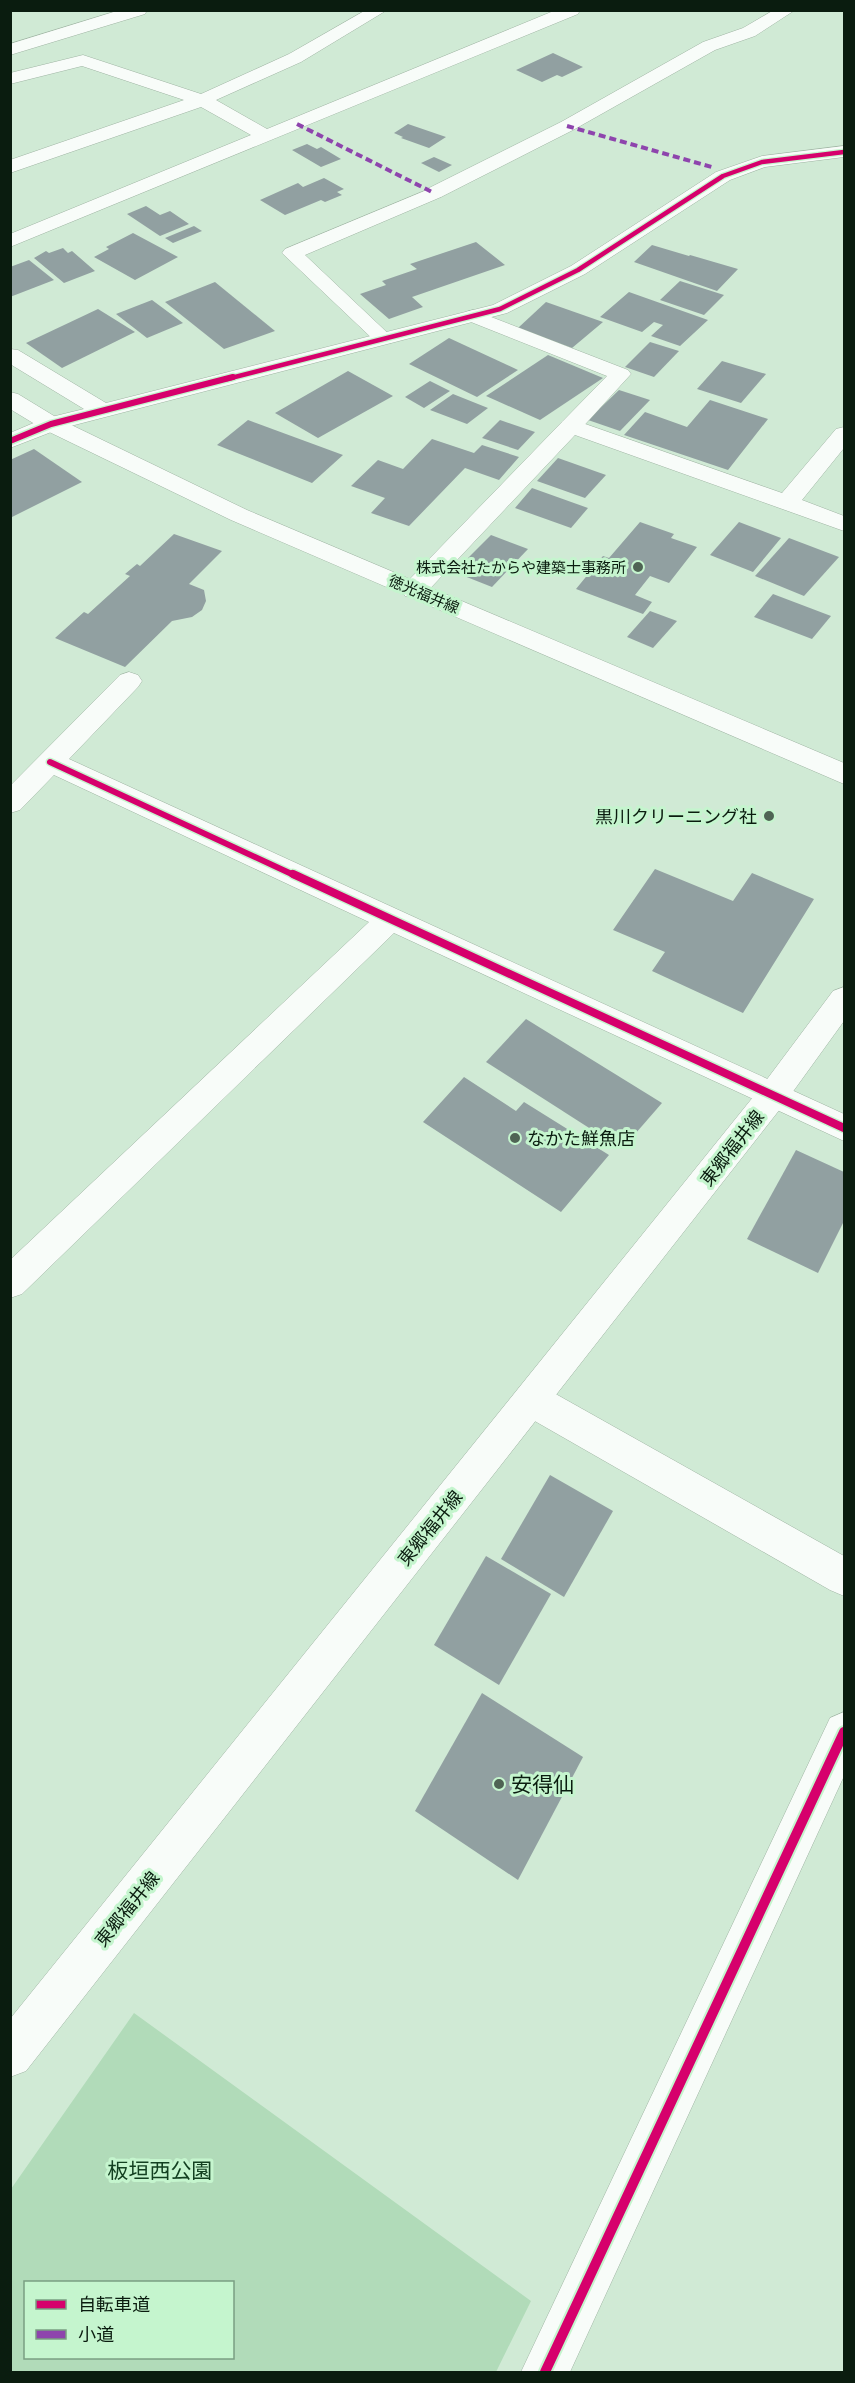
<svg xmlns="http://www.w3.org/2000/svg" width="855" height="2383" font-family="Mulish,'Noto Sans JP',sans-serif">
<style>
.green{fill:#b1dbb9;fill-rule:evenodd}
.building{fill:#91a0a1}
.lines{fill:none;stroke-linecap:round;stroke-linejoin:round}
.service-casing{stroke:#9fb4a3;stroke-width:1}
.minor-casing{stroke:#9fb4a3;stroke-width:1}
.secondary-casing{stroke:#9fb4a3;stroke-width:1}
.service{fill:#f8fcf9;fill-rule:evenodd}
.minor{fill:#f8fcf9;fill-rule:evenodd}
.secondary{fill:#f8fcf9;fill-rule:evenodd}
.quiet{stroke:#8e44ad;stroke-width:4;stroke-dasharray:7 4;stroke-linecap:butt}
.cycleway-far3-casing{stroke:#c5f5ce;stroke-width:7}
.cycleway-far2-casing{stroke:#c5f5ce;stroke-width:9}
.cycleway-far1-casing{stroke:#c5f5ce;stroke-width:11}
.cycleway-casing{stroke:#c5f5ce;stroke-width:14}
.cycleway-far3{stroke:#d6006c;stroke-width:4.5}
.cycleway-far2{stroke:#d6006c;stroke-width:6}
.cycleway-far1{stroke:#d6006c;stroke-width:8}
.cycleway{stroke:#d6006c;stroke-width:10}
.poi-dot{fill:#4f6454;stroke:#c5f5ce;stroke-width:2}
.labels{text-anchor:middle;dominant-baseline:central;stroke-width:6;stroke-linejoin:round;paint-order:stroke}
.far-poi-label{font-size:15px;fill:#0a1c0f;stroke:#c5f5ce;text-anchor:end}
.far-street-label{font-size:15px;fill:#0a1c0f;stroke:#c5f5ce}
.poi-label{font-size:18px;fill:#0a1c0f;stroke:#c5f5ce;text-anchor:end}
.street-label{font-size:18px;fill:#0a1c0f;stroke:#c5f5ce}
.near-poi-label{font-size:21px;fill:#0a1c0f;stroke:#c5f5ce;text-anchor:start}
.near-park-label{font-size:21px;fill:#134021;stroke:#c5f5ce}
</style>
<rect width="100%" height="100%" fill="#d0ead5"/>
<path class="green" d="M 134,2013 L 531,2301 L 496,2372 L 11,2372 L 11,2189 ZM 26,2282 L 232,2282 L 232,2358 L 26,2358 Z"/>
<g class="building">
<path d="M 553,53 L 583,67 L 562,77 L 557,75 L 542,82 L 516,70 Z"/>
<path d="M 408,124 L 446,137 L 429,148 L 401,138 L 403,137 L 394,133 Z"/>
<path d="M 307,144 L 317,149 L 321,147 L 341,159 L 321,167 L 292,150 Z"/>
<path d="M 434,157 L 452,165 L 439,172 L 421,163 Z"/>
<path d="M 324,178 L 344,189 L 337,192 L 342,195 L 325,202 L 321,200 L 285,215 L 260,200 L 298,183 L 303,187 Z"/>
<path d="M 146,206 L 160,215 L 170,211 L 189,224 L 160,236 L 127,214 Z"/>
<path d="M 194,226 L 202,231 L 173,243 L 165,238 Z"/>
<path d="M 133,233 L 178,257 L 135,280 L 94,257 L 109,249 L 106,247 Z"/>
<path d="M 476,242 L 505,265 L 412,297 L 423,307 L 389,319 L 360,294 L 386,285 L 382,281 L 417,269 L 410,264 Z"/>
<path d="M 652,245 L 689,256 L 690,255 L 738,269 L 717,291 L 634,262 Z"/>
<path d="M 63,248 L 68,253 L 72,251 L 95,271 L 64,283 L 34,258 L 46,251 L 49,253 Z"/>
<path d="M 29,260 L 54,280 L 10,297 L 10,267 Z"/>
<path d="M 680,281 L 724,295 L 704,315 L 660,300 Z"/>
<path d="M 215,282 L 275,331 L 224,349 L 165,302 Z"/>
<path d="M 629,292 L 708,320 L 680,346 L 651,336 L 663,325 L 654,322 L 642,332 L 600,317 Z"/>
<path d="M 152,300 L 183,323 L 147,338 L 116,314 Z"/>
<path d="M 546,302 L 603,322 L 572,348 L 518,328 Z"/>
<path d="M 98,309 L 135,332 L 62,368 L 26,343 Z"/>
<path d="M 449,338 L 518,370 L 477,397 L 409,364 Z"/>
<path d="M 650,342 L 679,351 L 654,377 L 625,367 Z"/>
<path d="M 548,355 L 603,378 L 540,420 L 486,396 Z"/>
<path d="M 722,361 L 766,374 L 741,403 L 697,389 Z"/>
<path d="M 348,371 L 393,396 L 318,438 L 275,413 Z"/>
<path d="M 430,381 L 450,391 L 424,408 L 405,397 Z"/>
<path d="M 619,390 L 650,400 L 620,431 L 588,420 Z"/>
<path d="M 453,394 L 488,408 L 467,424 L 430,410 Z"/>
<path d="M 710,400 L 768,419 L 728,470 L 624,435 L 645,412 L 687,427 Z"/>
<path d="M 248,420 L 343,455 L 312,483 L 217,445 Z"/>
<path d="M 500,420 L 535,432 L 518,450 L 482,438 Z"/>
<path d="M 432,439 L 474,453 L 482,445 L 519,457 L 499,480 L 465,468 L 409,526 L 371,513 L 385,498 L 351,486 L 378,460 L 403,469 Z"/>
<path d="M 34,449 L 82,482 L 10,518 L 10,460 Z"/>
<path d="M 558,458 L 606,475 L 585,498 L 537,481 Z"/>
<path d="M 532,488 L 588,508 L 571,528 L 515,508 Z"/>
<path d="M 640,522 L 674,534 L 671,538 L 697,547 L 669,583 L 650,576 L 635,595 L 652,602 L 643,614 L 576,589 L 603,556 L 609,558 Z"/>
<path d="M 739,522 L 781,538 L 753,572 L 710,555 Z"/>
<path d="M 174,534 L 222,551 L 189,584 L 204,590 L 206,601 L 202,610 L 192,617 L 172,621 L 125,667 L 55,638 L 84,612 L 88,614 L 130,576 L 125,574 L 137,564 L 140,566 Z"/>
<path d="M 491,535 L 528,549 L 492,587 L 454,572 Z"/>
<path d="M 789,538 L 839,557 L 804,596 L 755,576 Z"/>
<path d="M 773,594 L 831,616 L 812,639 L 754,617 Z"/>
<path d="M 650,611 L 677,621 L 653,648 L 627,637 Z"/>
<path d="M 655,869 L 733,901 L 752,873 L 814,899 L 743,1013 L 652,971 L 665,952 L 613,930 Z"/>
<path d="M 526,1019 L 662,1103 L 622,1149 L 486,1062 Z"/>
<path d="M 464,1077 L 516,1111 L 524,1102 L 609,1155 L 561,1212 L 423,1122 Z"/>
<path d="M 796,1150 L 844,1172 L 844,1221 L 818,1273 L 747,1239 Z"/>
<path d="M 550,1475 L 613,1511 L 564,1597 L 501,1559 Z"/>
<path d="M 486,1556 L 551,1594 L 499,1685 L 434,1645 Z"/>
<path d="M 482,1693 L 583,1757 L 518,1880 L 415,1811 Z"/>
</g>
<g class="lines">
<defs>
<g id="service">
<path d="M 434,187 L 441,189 L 443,193 L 441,197 L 305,255 L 394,339 L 391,343 L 377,343 L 282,253 L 285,249 Z"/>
<path d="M 473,310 L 628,370 L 631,374 L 579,431 L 571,432 L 563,431 L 560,426 L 563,421 L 607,376 L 466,320 L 463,316 L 466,312 Z"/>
</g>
<g id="minor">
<path d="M 120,10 L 147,10 L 145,14 L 10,55 L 10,44 Z"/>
<path d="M 366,10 L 387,10 L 301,62 L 216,100 L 267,129 L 556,10 L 580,10 L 578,14 L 10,247 L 10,234 L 251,135 L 201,107 L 10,173 L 10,160 L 184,100 L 82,66 L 10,84 L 10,73 L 83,55 L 201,94 L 289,54 Z"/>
<path d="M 774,10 L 795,10 L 755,36 L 715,50 L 573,130 L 441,197 L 427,197 L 424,193 L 427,189 L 561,122 L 703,42 L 743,28 Z"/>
<path d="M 844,146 L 844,157 L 765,167 L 730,180 L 585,274 L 507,313 L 59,429 L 10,448 L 10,433 L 43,419 L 84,409 L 10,364 L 10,349 L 18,350 L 106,403 L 493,305 L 571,266 L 716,172 L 762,156 Z"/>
<path d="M 571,419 L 782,493 L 836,429 L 844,427 L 844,448 L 802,500 L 844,516 L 844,531 L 575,435 L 423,596 L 414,598 L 405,596 L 402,590 L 405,584 L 563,421 Z"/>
<path d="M 129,672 L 138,675 L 142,681 L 138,687 L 69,759 L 844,1114 L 844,1141 L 394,933 L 22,1294 L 10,1298 L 10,1260 L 369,922 L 54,775 L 20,810 L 10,813 L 10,786 L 120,675 Z"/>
<path d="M 532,1383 L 545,1388 L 844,1556 L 844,1596 L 830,1590 L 519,1412 L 514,1400 L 519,1388 Z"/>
<path d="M 844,1712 L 844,1776 L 570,2372 L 521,2372 L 830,1718 Z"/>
</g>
<g id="secondary">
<path d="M 10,392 L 18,394 L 59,419 L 247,510 L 844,763 L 844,784 L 231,520 L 43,429 L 10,409 Z"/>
<path d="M 844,987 L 844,1021 L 784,1104 L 26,2071 L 10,2077 L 10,2019 L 762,1086 L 833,991 Z"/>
</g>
</defs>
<use href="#service" class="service-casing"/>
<use href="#minor" class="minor-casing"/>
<use href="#secondary" class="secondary-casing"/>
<use href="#service" class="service"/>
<use href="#minor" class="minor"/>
<use href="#secondary" class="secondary"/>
<g class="quiet">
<path d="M 297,124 L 434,193"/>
<path d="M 567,126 L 715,168"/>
</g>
<defs>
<path id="cycleway-far3" d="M 227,379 L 500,309 L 578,270 L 723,176 L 762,162 L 844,152"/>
<g id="cycleway-far2">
<path d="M 10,441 L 51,424 L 233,377"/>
<path d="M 50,762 L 296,876"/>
</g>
<path id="cycleway-far1" d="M 293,874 L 844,1128"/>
<path id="cycleway" d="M 545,2372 L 844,1732"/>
</defs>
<use href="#cycleway-far3" class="cycleway-far3-casing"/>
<use href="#cycleway-far2" class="cycleway-far2-casing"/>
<use href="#cycleway-far1" class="cycleway-far1-casing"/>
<use href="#cycleway" class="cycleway-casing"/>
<use href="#cycleway-far3" class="cycleway-far3"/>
<use href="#cycleway-far2" class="cycleway-far2"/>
<use href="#cycleway-far1" class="cycleway-far1"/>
<use href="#cycleway" class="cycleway"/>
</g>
<g class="poi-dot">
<circle cx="638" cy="567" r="6"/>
<circle cx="769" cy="816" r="6"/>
<circle cx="515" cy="1138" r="6"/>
<circle cx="499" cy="1784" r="6"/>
</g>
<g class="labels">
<g class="far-poi-label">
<text x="626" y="567">株式会社たからや建築士事務所</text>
</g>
<g class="far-street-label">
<text transform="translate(424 594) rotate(23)">徳光福井線</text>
</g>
<g class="poi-label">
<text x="757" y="816">黒川クリーニング社</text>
<text x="527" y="1138" text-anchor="start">なかた鮮魚店</text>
</g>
<g class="street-label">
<text transform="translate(732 1148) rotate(-52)">東郷福井線</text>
<text transform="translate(430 1528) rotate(-51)">東郷福井線</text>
<text transform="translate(127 1909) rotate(-51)">東郷福井線</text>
</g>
<g class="near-poi-label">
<text x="511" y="1784">安得仙</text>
</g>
<g class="near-park-label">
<text x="160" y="2170">板垣西公園</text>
</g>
</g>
<rect width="855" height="2383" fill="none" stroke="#0a1c0f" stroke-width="24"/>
<rect x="24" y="2281" width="210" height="78" fill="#c5f5ce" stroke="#7a9e82" stroke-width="1.5"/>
<rect x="36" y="2300" width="30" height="9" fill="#d6006c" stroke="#7a9e82" stroke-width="1.5"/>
<text x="78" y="2311" font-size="18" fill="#0a1c0f">自転車道</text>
<rect x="36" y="2330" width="30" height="9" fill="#8e44ad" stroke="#7a9e82" stroke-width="1.5"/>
<text x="78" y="2341" font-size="18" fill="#0a1c0f">小道</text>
</svg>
